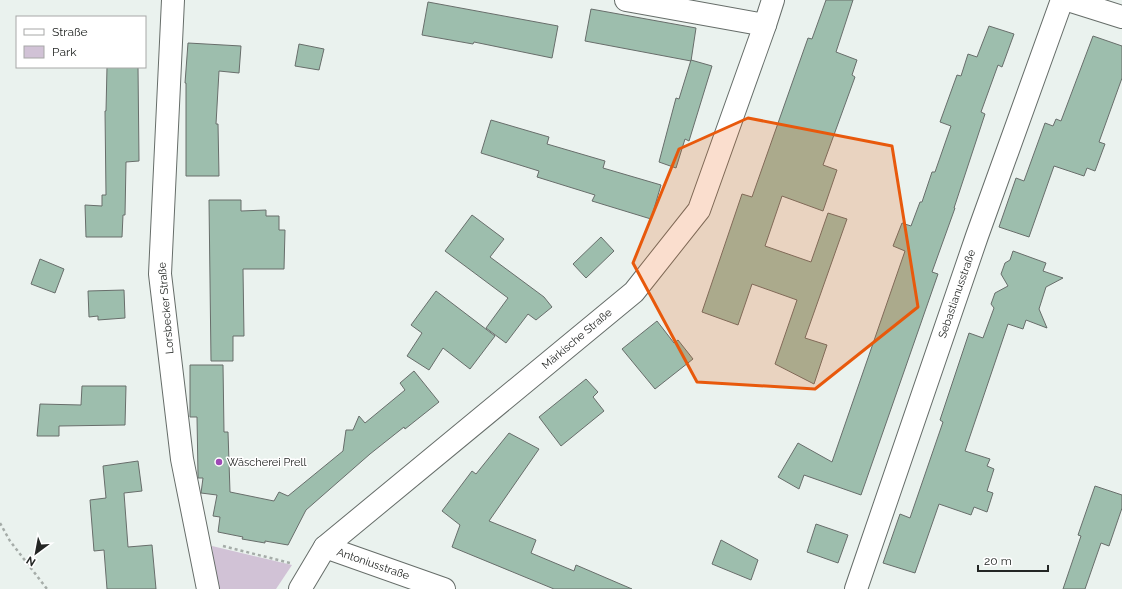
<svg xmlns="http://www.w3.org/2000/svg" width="1122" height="589" font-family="Raleway,sans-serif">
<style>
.green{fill:#d1c2d6}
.building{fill:#9dbead;stroke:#686e6b}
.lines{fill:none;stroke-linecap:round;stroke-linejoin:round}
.minor-casing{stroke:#666d69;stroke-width:24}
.path{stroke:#a5aca8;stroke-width:2.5;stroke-dasharray:3 3;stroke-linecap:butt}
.minor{stroke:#fff;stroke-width:22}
.marked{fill:#e8590c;fill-opacity:0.2;stroke:#e8590c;stroke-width:3;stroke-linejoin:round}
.poi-dot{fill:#9e49b6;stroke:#fff;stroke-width:1.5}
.labels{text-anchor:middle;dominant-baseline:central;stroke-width:3;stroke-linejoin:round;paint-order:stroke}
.street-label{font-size:11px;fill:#232624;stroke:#fff}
.poi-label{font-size:11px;fill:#232624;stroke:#fff;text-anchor:start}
</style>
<rect width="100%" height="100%" fill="#eaf2ee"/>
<path class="green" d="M 212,546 L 292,565 L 276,589 L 218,589 L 215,574 Z"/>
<g class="building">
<path d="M 826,0 L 853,0 L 836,52 L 857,60 L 852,75 L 855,77 L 823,165 L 837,170 L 823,211 L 782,196 L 765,246 L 811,262 L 828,213 L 847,219 L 805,338 L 827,345 L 814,384 L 775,364 L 797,300 L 752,284 L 738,325 L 702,312 L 742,194 L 752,197 L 808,38 L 812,39 Z"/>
<path d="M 428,2 L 558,26 L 552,58 L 474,42 L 473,44 L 422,35 Z"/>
<path d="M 591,9 L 696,28 L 691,61 L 585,41 Z"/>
<path d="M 989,26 L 1014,34 L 1002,67 L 998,65 L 981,112 L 985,114 L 954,208 L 955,208 L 932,272 L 938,274 L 861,495 L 804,475 L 799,489 L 778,477 L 798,443 L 832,462 L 905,251 L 893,246 L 902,223 L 911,226 L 920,202 L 922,202 L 932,172 L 935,172 L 951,126 L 940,122 L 957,75 L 961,76 L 968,54 L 977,57 Z"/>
<path d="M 1093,36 L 1122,46 L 1122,78 L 1099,142 L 1105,144 L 1095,171 L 1087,168 L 1084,176 L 1054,166 L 1029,237 L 999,227 L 1016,178 L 1024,181 L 1045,123 L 1053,126 L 1056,119 L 1061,121 Z"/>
<path d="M 188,43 L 241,46 L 239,73 L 219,71 L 216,124 L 218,124 L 219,176 L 186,176 L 186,83 L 185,83 Z"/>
<path d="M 299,44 L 324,49 L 319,70 L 295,66 Z"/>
<path d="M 691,60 L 712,66 L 689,141 L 685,139 L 676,168 L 659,162 L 676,98 L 679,99 Z"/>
<path d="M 107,67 L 138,67 L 139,161 L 126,162 L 125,215 L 123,215 L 122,237 L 86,237 L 85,205 L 102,206 L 102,195 L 106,195 L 105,111 L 106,111 Z"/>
<path d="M 491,120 L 549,137 L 547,144 L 605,161 L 603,168 L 661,185 L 651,219 L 592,201 L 595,195 L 537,177 L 539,171 L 481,153 Z"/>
<path d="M 209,200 L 241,200 L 241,211 L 266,210 L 266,216 L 279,216 L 279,230 L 285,230 L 284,269 L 243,269 L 244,336 L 233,336 L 233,361 L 211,361 Z"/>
<path d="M 472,215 L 504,239 L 490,257 L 544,297 L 552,307 L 536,320 L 528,314 L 506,343 L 486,328 L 508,298 L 445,251 Z"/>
<path d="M 601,237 L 614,251 L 586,278 L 573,264 Z"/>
<path d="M 1013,251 L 1046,263 L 1043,271 L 1063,278 L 1046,287 L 1039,309 L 1047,328 L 1026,320 L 1023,329 L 1008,324 L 965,451 L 990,459 L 987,466 L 994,469 L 987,491 L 993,493 L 987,512 L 974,507 L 971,515 L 939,504 L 915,573 L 883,563 L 900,514 L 910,518 L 943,422 L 940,420 L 969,333 L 983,338 L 994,308 L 991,304 L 995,293 L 1008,286 L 1001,274 L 1005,263 L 1010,260 Z"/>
<path d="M 40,259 L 64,269 L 55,293 L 31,284 Z"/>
<path d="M 124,290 L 125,318 L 98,320 L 98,316 L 89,317 L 88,291 Z"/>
<path d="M 436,291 L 495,336 L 470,369 L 443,348 L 429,370 L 407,356 L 422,333 L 411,325 Z"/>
<path d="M 657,321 L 674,343 L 678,340 L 693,359 L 655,389 L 622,349 Z"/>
<path d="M 190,365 L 223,365 L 224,432 L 228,432 L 230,492 L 274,501 L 279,492 L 288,496 L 343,451 L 346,430 L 353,430 L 359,416 L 365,423 L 405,390 L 400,383 L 414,371 L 439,402 L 405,429 L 404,427 L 370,454 L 306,510 L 288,545 L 265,541 L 265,543 L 242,539 L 243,537 L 218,532 L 220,517 L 213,516 L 217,495 L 201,493 L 203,478 L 198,478 L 198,475 L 197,417 L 190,417 Z"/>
<path d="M 586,379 L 598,392 L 593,397 L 604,411 L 561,446 L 539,417 Z"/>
<path d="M 82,386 L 126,386 L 125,425 L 59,426 L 59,436 L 37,436 L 40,404 L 81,405 Z"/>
<path d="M 509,433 L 539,449 L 489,521 L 536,540 L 531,553 L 574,571 L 576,565 L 632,589 L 554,589 L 452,547 L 460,525 L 442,511 L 472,471 L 476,474 Z"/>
<path d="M 138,461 L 142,491 L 124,493 L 128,547 L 152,545 L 156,589 L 107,589 L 104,550 L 94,551 L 90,500 L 106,498 L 103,466 Z"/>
<path d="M 1095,486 L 1122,495 L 1122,508 L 1109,546 L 1101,543 L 1085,589 L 1063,589 L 1081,536 L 1078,535 Z"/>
<path d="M 816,524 L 848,535 L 838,563 L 807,552 Z"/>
<path d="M 721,540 L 758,560 L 751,580 L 712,564 Z"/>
</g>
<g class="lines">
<defs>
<g id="minor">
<path d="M 173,0 L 160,274 L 182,459 L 208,589"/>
<path d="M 626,0 L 765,25 L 773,0"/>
<path d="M 1068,0 L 1122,17"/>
<path d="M 325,547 L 444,589"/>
<path d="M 300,589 L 325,547 L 634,292 L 699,210 L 765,25"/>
<path d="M 856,589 L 977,236 L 1062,0"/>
</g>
</defs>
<use href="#minor" class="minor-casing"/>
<g class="path">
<path d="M 0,523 L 10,541 L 47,589"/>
<path d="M 223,546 L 290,563"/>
</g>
<use href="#minor" class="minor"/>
</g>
<path class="marked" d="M 748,118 L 892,146 L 918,307 L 815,389 L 697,382 L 633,263 L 679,149 Z"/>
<circle class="poi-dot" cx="219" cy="462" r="4"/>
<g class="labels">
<g class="street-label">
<text transform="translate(957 294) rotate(-71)">Sebastianusstraße</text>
<text transform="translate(166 308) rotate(-95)">Lorsbecker Straße</text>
<text transform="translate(577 339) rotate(-40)">Märkische Straße</text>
<text transform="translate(373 564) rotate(19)">Antoniusstraße</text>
</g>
<g class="poi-label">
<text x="227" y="462">Wäscherei Prell</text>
</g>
</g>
<rect x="16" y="16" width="130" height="52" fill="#ffffff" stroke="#a7a8a7"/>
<rect x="24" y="29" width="20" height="6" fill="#ffffff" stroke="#a7a8a7"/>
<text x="52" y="36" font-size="12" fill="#232624">Straße</text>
<rect x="24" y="46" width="20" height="12" fill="#d1c2d6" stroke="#a7a8a7"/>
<text x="52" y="56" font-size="12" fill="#232624">Park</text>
<g transform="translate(36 553) rotate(212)" stroke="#ffffff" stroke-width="3" paint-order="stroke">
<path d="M0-3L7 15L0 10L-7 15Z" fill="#232624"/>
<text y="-6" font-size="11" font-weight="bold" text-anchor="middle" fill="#232624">N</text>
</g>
<path d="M978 565v6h70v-6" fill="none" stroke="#232624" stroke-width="2"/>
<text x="984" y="565" font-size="12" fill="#232624" stroke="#ffffff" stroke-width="3" paint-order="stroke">20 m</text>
</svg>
